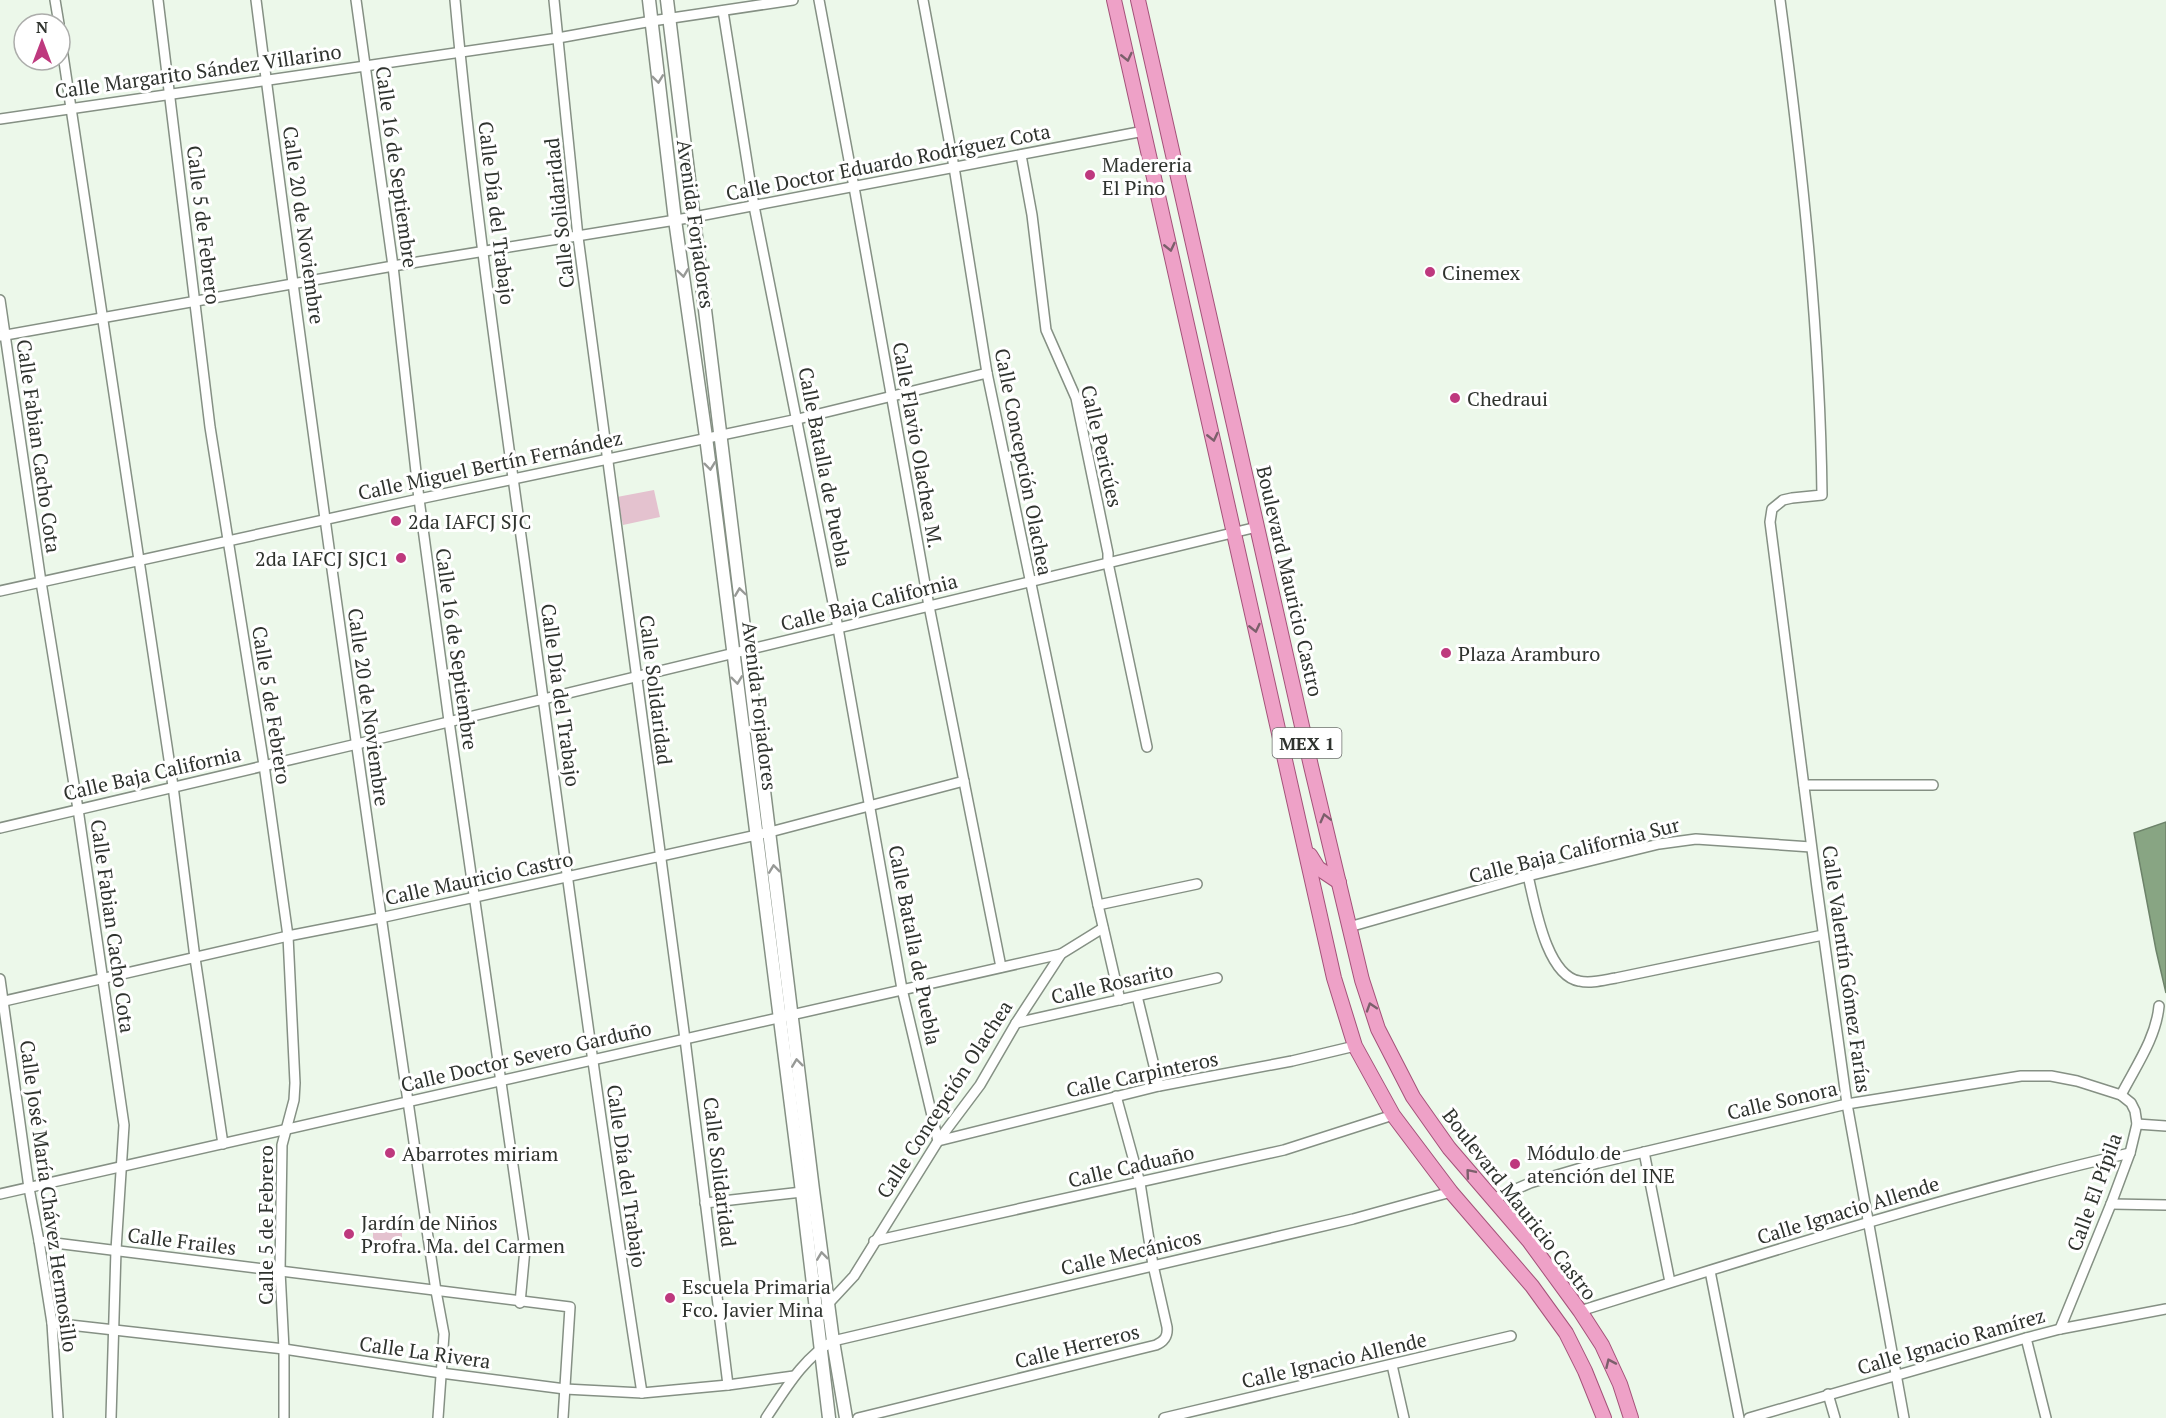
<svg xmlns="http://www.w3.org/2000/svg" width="2166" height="1418" font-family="'PT Serif',serif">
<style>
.green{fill:#e4c2cf}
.water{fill:#88a583;stroke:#6d836a;stroke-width:1.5}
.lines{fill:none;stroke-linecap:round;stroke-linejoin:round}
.minor-casing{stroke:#859084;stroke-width:12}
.secondary-casing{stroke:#859084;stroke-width:15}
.primary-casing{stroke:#a45279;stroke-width:16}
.minor{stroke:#fff;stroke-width:9}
.secondary{stroke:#fff;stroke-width:12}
.primary{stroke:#eea1c7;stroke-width:14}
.oneway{stroke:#7b5f6b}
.oneway2{stroke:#979996}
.poi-dot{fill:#be397e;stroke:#fff;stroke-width:2}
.labels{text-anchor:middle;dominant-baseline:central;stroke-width:6;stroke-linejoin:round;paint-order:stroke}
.shield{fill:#fff;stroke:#6d706d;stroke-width:1.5}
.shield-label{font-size:18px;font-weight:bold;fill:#2f332e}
.street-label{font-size:20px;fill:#2f332e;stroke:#fff}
.poi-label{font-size:20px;fill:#2f332e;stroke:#fff;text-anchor:start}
</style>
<rect width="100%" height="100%" fill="#ecf8ea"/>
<g class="green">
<path d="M 654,490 L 660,517 L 623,525 L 617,497 Z"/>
<rect x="373" y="1226" width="29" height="19"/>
</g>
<path class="water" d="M 2166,822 L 2166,993 L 2156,950 L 2134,833 Z"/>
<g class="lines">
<defs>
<g id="minor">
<path d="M 55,0 L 59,24"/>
<path d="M 158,0 L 210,427 L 264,765 L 288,936 L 295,1083 L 294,1100 L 282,1145 L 280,1271 L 284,1349 L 284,1418"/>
<path d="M 256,0 C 311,431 372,861 436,1291 L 444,1334 L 438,1418"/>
<path d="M 356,0 L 393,266 L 419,499 L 449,721 L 525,1249 L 520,1303"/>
<path d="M 455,0 C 474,209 505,416 533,624 C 568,881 602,1137 642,1393"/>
<path d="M 554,0 L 578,237 L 685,1039 L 728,1385"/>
<path d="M 819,0 L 854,187 L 929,606 L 1001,967"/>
<path d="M 923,0 L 954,167 L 987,373 L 1098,905 L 1120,1000"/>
<path d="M 1780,0 C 1802,164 1820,329 1822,495 L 1792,498 L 1783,500 L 1772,509 L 1770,522 L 1817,888 L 1847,1104 L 1904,1418"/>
<path d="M 723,11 L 754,206 L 838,628 L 902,989 L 938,1141 L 1159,1086 L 1292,1061 L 1355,1046"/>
<path d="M 60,35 L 173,786 L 195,958 L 223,1144"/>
<path d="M 0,119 L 558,38 L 652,21 L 793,0"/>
<path d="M 1021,155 L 1032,215 L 1046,330 L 1076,398 L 1108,553 L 1108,563 L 1147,747"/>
<path d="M 0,300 L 41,582 L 78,809 L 124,1125 L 116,1250 L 111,1418"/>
<path d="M 0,336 L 393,266 L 694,217 L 1144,131"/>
<path d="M 0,591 L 419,499 L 798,419 L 987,373"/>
<path d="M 1804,785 L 1933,785"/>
<path d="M 0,828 L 357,744 L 1257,527"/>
<path d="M 1528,876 C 1535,904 1546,975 1579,981 C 1591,984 1604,980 1616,978 L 1823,935"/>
<path d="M 1098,905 L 1197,884"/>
<path d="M 1349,927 L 1528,876 L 1659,844 L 1696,839 L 1811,847"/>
<path d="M 0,979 L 29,1188 L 39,1241 L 52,1323 L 58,1418"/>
<path d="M 1137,996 L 1159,1086"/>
<path d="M 0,1002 L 288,936 L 380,918 L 770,832 L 964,781"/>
<path d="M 1016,1023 L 1217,978"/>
<path d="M 2121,1095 C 2136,1066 2156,1038 2159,1006"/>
<path d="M 2137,1124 L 2166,1126"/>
<path d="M 1644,1152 L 1670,1282"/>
<path d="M 0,1194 L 1061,954"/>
<path d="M 1493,1199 L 1530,1183 L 1598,1163 L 1847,1104 L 2021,1076 L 2051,1076 L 2077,1081 L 2121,1095 L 2131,1103 L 2135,1111 L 2137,1124 L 2130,1153 L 2111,1204 L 2060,1329"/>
<path d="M 705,1203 L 802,1192"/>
<path d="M 2111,1204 L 2166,1205"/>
<path d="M 39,1241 L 570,1307 L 563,1418"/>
<path d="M 874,1241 L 1284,1150 L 1393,1115"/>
<path d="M 1710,1271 L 1739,1418"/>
<path d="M 828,1304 L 854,1276 L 938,1141 L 980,1085 L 1016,1023 L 1061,954 L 1103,928"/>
<path d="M 1580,1311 C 1762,1254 1944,1196 2130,1153"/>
<path d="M 52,1323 L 284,1349 L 441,1373 L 565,1389 L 642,1393 L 728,1385 L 794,1376"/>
<path d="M 2026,1338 L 2046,1418"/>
<path d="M 1392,1365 L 1404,1418"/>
<path d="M 1828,1394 L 1835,1418"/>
<path d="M 766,1418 C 785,1390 803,1358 833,1341 L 1353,1219 L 1451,1192"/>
<path d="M 858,1418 L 1156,1345 C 1165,1341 1168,1336 1167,1327 L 1153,1265 L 1140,1183 L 1116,1096"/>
<path d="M 1164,1418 L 1511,1336"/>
<path d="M 1749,1418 L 2026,1338 L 2060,1329 L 2166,1309"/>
</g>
<g id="secondary">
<path d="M 649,0 L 675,220 L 706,437 L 802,1192 L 829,1418"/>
<path d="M 667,0 L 813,1190 L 833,1341 L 846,1418"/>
</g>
<g id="primary">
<path d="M 1114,0 L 1334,978 L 1355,1046 L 1393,1115 L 1451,1192 L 1532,1286 L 1566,1333 L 1585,1371 L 1604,1418"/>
<path d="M 1138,0 L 1311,766 L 1362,980 L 1378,1029 L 1413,1097 L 1449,1148 L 1529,1241 L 1580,1311 L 1602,1345 L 1620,1384 L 1631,1418"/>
<path d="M 1310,855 L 1318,868 L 1339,882"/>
</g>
</defs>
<use href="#minor" class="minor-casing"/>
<use href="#secondary" class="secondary-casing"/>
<use href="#primary" class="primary-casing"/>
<use href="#minor" class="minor"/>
<use href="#secondary" class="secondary"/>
<use href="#primary" class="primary"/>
</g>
<defs><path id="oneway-chevron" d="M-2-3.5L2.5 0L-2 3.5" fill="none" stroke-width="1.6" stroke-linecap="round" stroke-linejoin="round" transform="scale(1.5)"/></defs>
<g class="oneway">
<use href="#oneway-chevron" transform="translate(1127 57) rotate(77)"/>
<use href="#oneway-chevron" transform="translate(1170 247) rotate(77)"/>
<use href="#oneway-chevron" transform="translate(1213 437) rotate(77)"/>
<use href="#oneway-chevron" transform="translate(1255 628) rotate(77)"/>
<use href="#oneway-chevron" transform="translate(1325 818) rotate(-104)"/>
<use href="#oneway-chevron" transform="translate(1371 1007) rotate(-108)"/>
<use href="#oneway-chevron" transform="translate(1470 1173) rotate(-130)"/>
<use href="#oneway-chevron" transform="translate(1610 1363) rotate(-114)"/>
</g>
<g class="oneway2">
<use href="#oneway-chevron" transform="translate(658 79) rotate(83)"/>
<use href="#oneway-chevron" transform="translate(683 273) rotate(82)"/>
<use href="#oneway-chevron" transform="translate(710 466) rotate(83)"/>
<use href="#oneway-chevron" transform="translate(740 592) rotate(-98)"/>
<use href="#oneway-chevron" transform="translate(737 680) rotate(83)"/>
<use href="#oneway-chevron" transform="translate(774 869) rotate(-97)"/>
<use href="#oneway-chevron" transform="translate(797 1063) rotate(-97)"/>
<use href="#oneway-chevron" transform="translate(822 1256) rotate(-97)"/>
</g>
<g class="poi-dot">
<circle cx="1090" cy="175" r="6"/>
<circle cx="1430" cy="272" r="6"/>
<circle cx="1455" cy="398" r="6"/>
<circle cx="396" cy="521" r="6"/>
<circle cx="401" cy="558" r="6"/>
<circle cx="1446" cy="653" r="6"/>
<circle cx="390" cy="1153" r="6"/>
<circle cx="1515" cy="1164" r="6"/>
<circle cx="349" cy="1234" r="6"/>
<circle cx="670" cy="1298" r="6"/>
</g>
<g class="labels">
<rect class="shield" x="1272.5" y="728" width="69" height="30" rx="4.5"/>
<g class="shield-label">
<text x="1307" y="743">MEX 1</text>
</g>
<g class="street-label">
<text transform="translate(198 71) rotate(-8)">Calle Margarito Sández Villarino</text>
<text transform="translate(888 162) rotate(-11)">Calle Doctor Eduardo Rodríguez Cota</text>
<text transform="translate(397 167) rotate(82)">Calle 16 de Septiembre</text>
<text transform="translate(497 213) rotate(83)">Calle Día del Trabajo</text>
<text transform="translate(559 213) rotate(-96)">Calle Solidaridad</text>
<text transform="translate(696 224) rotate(82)">Avenida Forjadores</text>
<text transform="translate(204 225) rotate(83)">Calle 5 de Febrero</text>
<text transform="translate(304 225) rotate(82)">Calle 20 de Noviembre</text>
<text transform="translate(918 445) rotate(80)">Calle Flavio Olachea M.</text>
<text transform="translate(39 446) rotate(82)">Calle Fabian Cacho Cota</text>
<text transform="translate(1102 446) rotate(77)">Calle Pericúes</text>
<text transform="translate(1024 462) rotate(79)">Calle Concepción Olachea</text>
<text transform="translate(490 465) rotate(-12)">Calle Miguel Bertín Fernández</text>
<text transform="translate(825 467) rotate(79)">Calle Batalla de Puebla</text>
<text transform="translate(1290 581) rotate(77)">Boulevard Mauricio Castro</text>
<text transform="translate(869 602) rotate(-14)">Calle Baja California</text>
<text transform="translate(457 649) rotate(82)">Calle 16 de Septiembre</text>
<text transform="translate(656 690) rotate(83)">Calle Solidaridad</text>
<text transform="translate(561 695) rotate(82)">Calle Día del Trabajo</text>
<text transform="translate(272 705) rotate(81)">Calle 5 de Febrero</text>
<text transform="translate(760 706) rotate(83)">Avenida Forjadores</text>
<text transform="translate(369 707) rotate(82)">Calle 20 de Noviembre</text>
<text transform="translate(152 773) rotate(-13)">Calle Baja California</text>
<text transform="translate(1574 850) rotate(-14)">Calle Baja California Sur</text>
<text transform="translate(479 878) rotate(-12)">Calle Mauricio Castro</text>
<text transform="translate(113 926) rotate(82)">Calle Fabian Cacho Cota</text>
<text transform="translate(915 945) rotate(79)">Calle Batalla de Puebla</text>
<text transform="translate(1847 969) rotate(82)">Calle Valentín Gómez Farías</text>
<text transform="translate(1112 983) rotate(-13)">Calle Rosarito</text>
<text transform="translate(526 1056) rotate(-13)">Calle Doctor Severo Garduño</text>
<text transform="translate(1142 1074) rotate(-12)">Calle Carpinteros</text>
<text transform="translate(944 1099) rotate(-57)">Calle Concepción Olachea</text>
<text transform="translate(1782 1100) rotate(-13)">Calle Sonora</text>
<text transform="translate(1131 1166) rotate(-13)">Calle Caduaño</text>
<text transform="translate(720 1172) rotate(83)">Calle Solidaridad</text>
<text transform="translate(627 1176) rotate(82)">Calle Día del Trabajo</text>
<text transform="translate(2094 1192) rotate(-70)">Calle El Pípila</text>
<text transform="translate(49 1196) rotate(82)">Calle José María Chávez Hermosillo</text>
<text transform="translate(1520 1204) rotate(52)">Boulevard Mauricio Castro</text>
<text transform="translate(1848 1210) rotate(-17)">Calle Ignacio Allende</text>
<text transform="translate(265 1225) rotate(-90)">Calle 5 de Febrero</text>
<text transform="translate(182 1241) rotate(7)">Calle Frailes</text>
<text transform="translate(1131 1252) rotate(-13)">Calle Mecánicos</text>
<text transform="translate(1951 1341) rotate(-16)">Calle Ignacio Ramírez</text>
<text transform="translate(1077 1346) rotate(-14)">Calle Herreros</text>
<text transform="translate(425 1352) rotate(8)">Calle La Rivera</text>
<text transform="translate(1334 1360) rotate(-13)">Calle Ignacio Allende</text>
</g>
<g class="poi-label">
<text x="1102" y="164">Madereria<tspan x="1102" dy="23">El Pino</tspan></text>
<text x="1442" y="272">Cinemex</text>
<text x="1467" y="398">Chedraui</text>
<text x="408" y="521">2da IAFCJ SJC</text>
<text x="389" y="558" text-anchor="end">2da IAFCJ SJC1</text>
<text x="1458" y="653">Plaza Aramburo</text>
<text x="1527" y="1152">Módulo de<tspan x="1527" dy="23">atención del INE</tspan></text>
<text x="402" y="1153">Abarrotes miriam</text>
<text x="361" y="1222">Jardín de Niños<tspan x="361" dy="23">Profra. Ma. del Carmen</tspan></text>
<text x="682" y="1286">Escuela Primaria<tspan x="682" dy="23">Fco. Javier Mina</tspan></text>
</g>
</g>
<g transform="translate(42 42)"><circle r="28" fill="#ffffff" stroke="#acadab" stroke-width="1.5"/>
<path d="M0-4.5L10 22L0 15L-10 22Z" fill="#be397e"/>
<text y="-9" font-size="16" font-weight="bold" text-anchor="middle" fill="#2f332e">N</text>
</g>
</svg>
